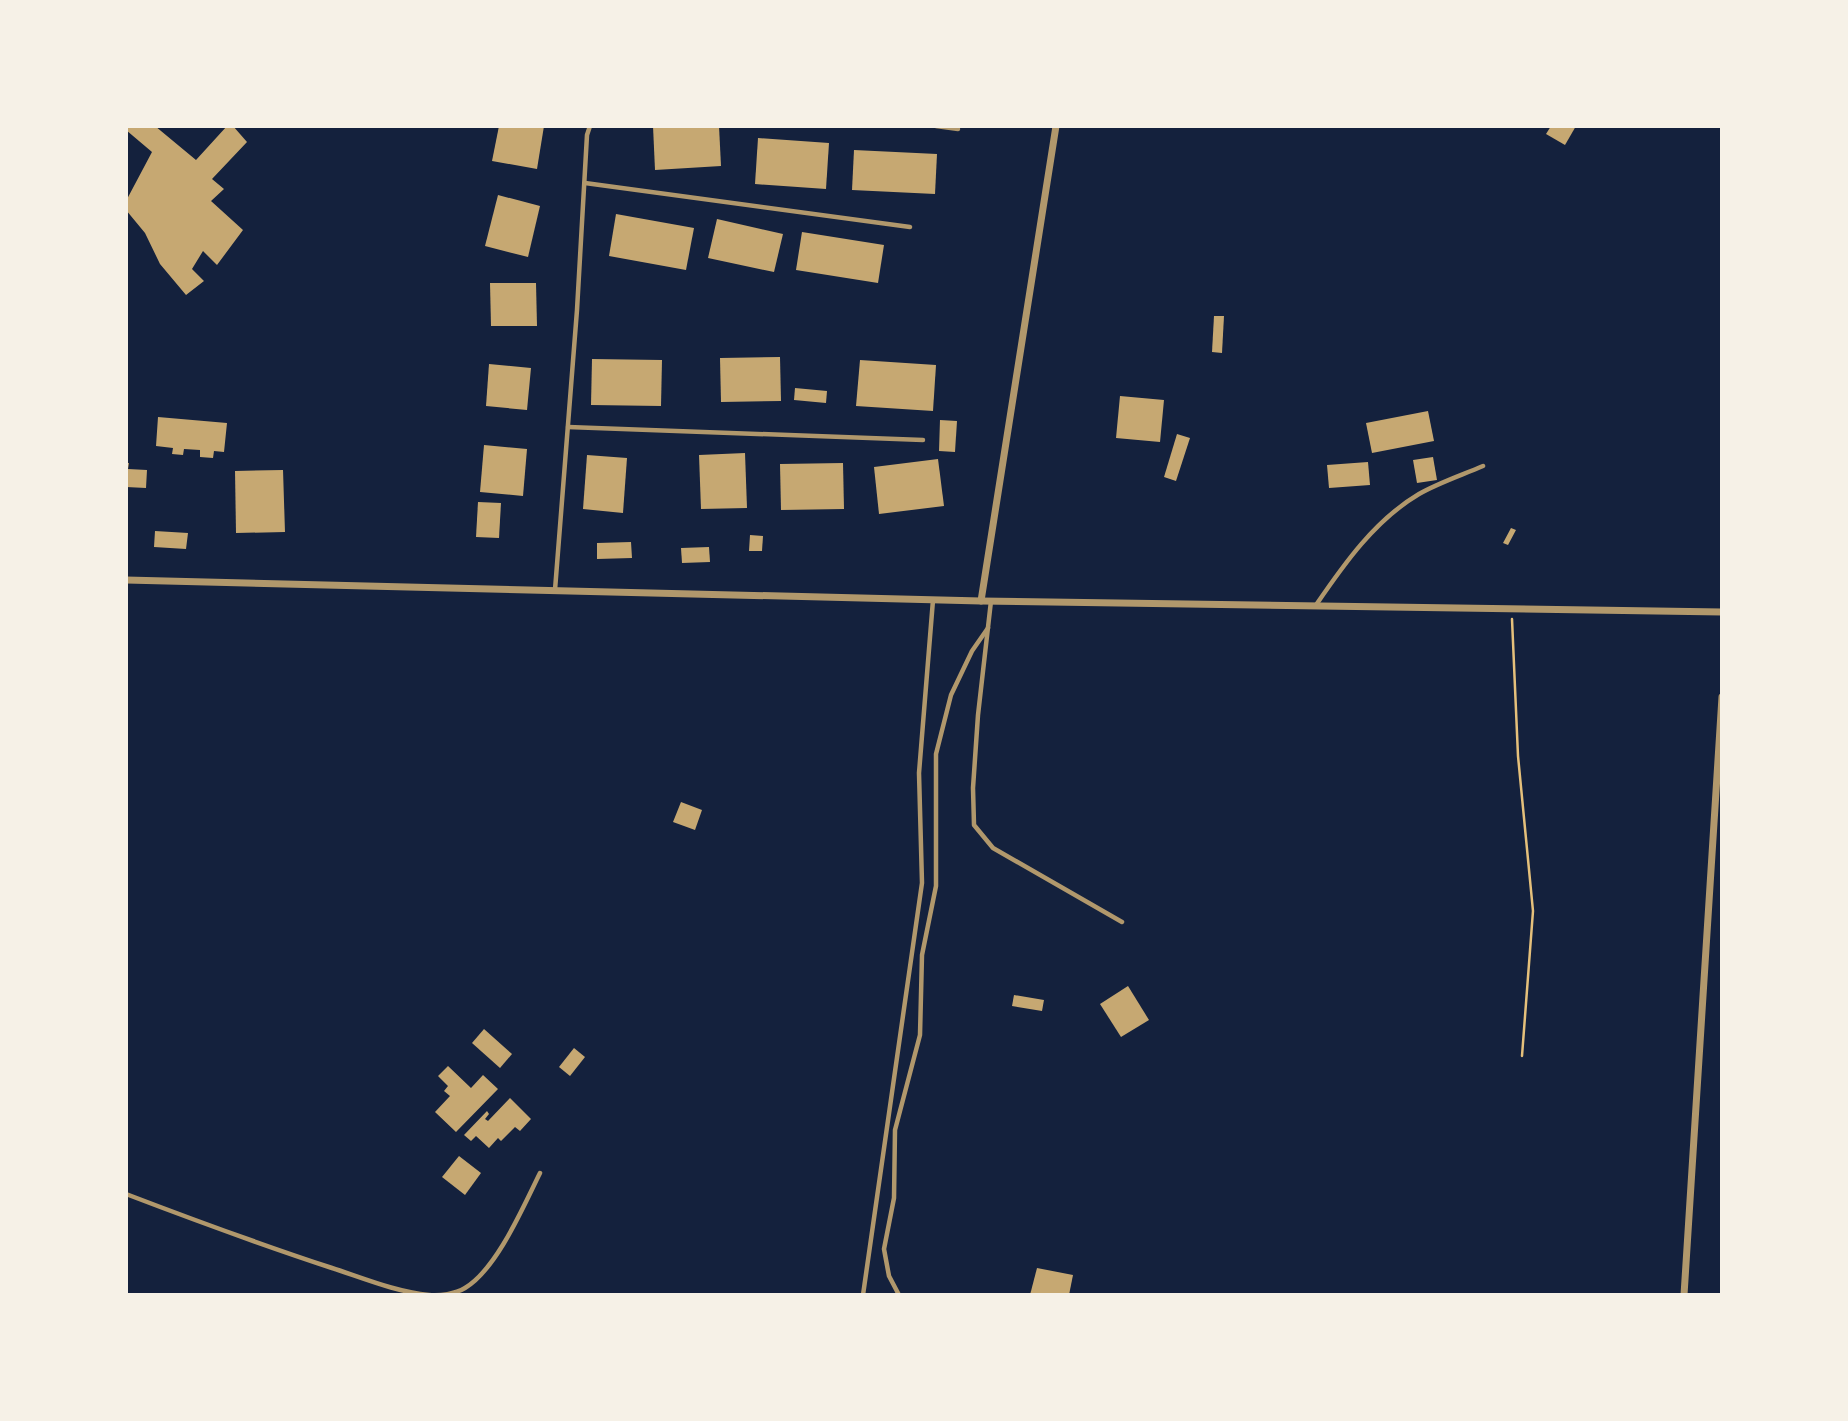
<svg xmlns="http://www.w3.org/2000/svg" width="1848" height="1421" font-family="Rubik,sans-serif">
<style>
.building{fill:#c6a872}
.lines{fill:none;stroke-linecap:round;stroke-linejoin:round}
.path{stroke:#e5c07b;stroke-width:2.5}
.service{stroke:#b1986c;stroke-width:4.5}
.minor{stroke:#b1986c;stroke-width:7}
</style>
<rect width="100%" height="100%" fill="#14213d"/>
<g class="building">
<path d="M 126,126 L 155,126 L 196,160 L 227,126 L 233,126 L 247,142 L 212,179 L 224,189 L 211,201 L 243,230 L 217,265 L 203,251 L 192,269 L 204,281 L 186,295 L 160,264 L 145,233 L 126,210 L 126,201 L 152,152 L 126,130 Z"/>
<path d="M 499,126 L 544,126 L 537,169 L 492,161 Z"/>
<path d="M 653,126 L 719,126 L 721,166 L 655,170 Z"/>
<path d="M 1551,126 L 1576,126 L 1565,145 L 1546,134 Z"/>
<path d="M 758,138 L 829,143 L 826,189 L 755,184 Z"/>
<path d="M 854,150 L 937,154 L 935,194 L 852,190 Z"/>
<path d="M 498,195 L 540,206 L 528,257 L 485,246 Z"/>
<path d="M 616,214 L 694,228 L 686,270 L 609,256 Z"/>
<path d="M 717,219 L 783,234 L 774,272 L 708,258 Z"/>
<path d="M 802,232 L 884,245 L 878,283 L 796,270 Z"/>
<path d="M 490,283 L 536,283 L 537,326 L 491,326 Z"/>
<path d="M 1214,316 L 1224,316 L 1222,353 L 1212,352 Z"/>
<path d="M 780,357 L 781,401 L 721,402 L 720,358 Z"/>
<path d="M 592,359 L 662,360 L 661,406 L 591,405 Z"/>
<path d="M 860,360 L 936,365 L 933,411 L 856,406 Z"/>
<path d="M 489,364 L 531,368 L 527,410 L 486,406 Z"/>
<path d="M 795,388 L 827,391 L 826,403 L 794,400 Z"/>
<path d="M 1120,396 L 1164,400 L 1160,442 L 1116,438 Z"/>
<path d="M 1428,411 L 1434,441 L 1372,453 L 1366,423 Z"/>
<path d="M 158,417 L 227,423 L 224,452 L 214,451 L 213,458 L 200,457 L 200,450 L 184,449 L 183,455 L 172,454 L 173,448 L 156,446 Z"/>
<path d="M 940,420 L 957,421 L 955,452 L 939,451 Z"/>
<path d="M 1177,434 L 1190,438 L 1176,481 L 1164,477 Z"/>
<path d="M 484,445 L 527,449 L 523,496 L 480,492 Z"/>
<path d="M 745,453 L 747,508 L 701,509 L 699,455 Z"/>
<path d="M 587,455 L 627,458 L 623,513 L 583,509 Z"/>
<path d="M 1433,457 L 1437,480 L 1417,483 L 1413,460 Z"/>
<path d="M 938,459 L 944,506 L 879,514 L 874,467 Z"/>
<path d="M 1368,462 L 1370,485 L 1329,488 L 1327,465 Z"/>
<path d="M 126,463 L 129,463 L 128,469 L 147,470 L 146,488 L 126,487 Z"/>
<path d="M 843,463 L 844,509 L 781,510 L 780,464 Z"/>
<path d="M 283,470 L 285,532 L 236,533 L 235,471 Z"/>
<path d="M 478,502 L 501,503 L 499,538 L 476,537 Z"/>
<path d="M 1511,528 L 1516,530 L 1508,545 L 1503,543 Z"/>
<path d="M 155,531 L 188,533 L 186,549 L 154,547 Z"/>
<path d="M 750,535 L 763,536 L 762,551 L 749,551 Z"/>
<path d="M 631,542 L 632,558 L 597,559 L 597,543 Z"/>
<path d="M 709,547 L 710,562 L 682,563 L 681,548 Z"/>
<path d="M 681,802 L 702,810 L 695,830 L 673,822 Z"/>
<path d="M 1128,986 L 1149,1020 L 1121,1037 L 1100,1004 Z"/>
<path d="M 1014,995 L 1044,1000 L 1042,1011 L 1012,1006 Z"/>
<path d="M 484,1029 L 512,1054 L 500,1068 L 472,1043 Z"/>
<path d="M 574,1048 L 585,1057 L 570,1076 L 559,1067 Z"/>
<path d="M 448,1066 L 471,1088 L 483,1075 L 498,1089 L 456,1132 L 435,1112 L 450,1096 L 444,1091 L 448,1086 L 438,1076 Z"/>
<path d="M 510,1098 L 531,1119 L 520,1131 L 515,1127 L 501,1141 L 498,1138 L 489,1148 L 476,1136 L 471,1141 L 464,1135 L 487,1111 L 489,1114 L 485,1119 L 488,1121 Z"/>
<path d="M 459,1156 L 481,1173 L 465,1195 L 442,1177 Z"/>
<path d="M 1037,1268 L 1073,1275 L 1069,1295 L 1030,1295 Z"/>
</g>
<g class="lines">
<path class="path" d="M 1512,619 L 1518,756 L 1533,911 L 1522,1056"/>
<g class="service">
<path d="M 936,126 L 958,129"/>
<path d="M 585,183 L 910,227"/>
<path d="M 568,427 L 923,440"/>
<path d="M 555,590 L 577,310 L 587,135 L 590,126"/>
<path d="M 991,601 L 978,715 L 973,788 L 974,825 L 993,848 L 1122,922"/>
<path d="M 1316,605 C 1344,564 1375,520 1419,494 C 1438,483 1462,475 1483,466"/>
<path d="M 126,1194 C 194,1220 262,1245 332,1268 C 363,1278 396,1292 429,1295 C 440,1296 455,1294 465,1288 C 497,1269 524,1205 540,1173"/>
<path d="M 863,1295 L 922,883 L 919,773 L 933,600"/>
<path d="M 899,1295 L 889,1276 L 884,1249 L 894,1198 L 895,1130 L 920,1035 L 922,955 L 936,886 L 936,754 L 951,695 L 972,651 L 988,628"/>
</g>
<g class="minor">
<path d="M 126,580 L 981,601 L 1722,612"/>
<path d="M 981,601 L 1056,126"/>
<path d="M 1684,1295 L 1722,697"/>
</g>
</g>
<rect width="1848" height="1421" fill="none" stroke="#f6f1e7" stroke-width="256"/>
</svg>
